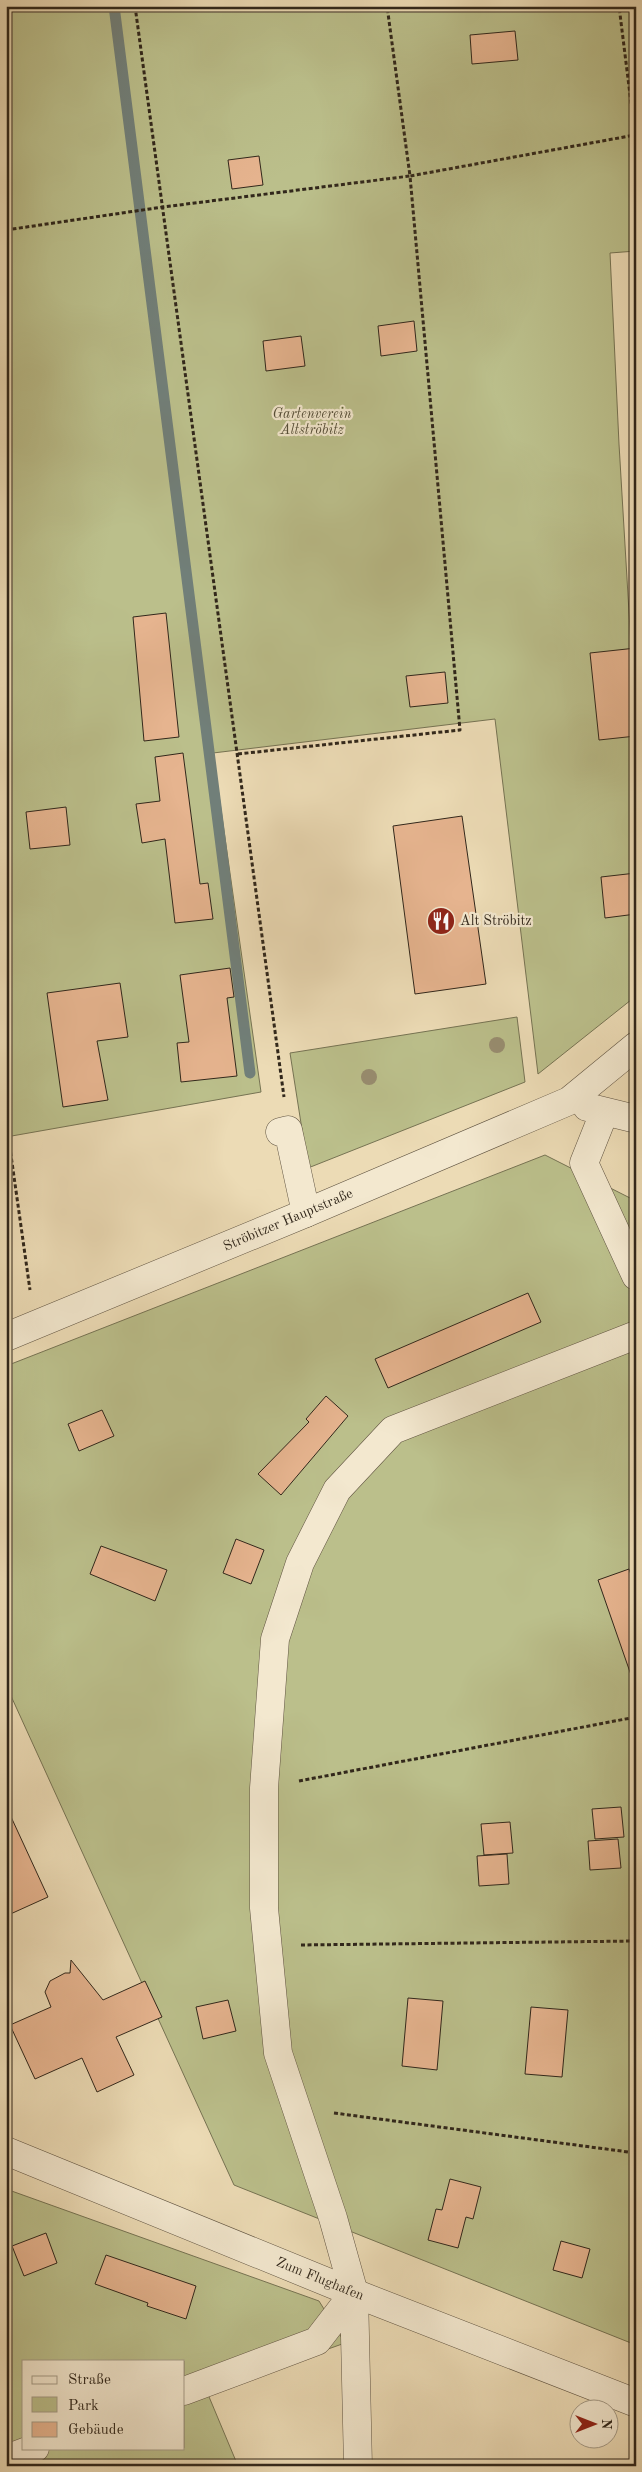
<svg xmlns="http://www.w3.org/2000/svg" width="642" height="2472" font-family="'Old Standard TT',serif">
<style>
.green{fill:#bbbf8b;stroke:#767353;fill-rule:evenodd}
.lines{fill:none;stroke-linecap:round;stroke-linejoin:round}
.stream{stroke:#717f79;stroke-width:11}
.building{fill:#e6b48f;stroke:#31271b}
.minor-casing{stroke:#605442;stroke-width:29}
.path{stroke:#31271b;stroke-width:3;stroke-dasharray:4 2.5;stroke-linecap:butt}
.minor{stroke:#f3e8cf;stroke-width:28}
.tree{fill:#988d70}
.labels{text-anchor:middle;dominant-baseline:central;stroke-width:4.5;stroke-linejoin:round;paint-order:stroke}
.park-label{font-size:14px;font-style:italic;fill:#544d37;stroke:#f3e8cf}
.poi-label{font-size:14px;fill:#31271b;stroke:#f3e8cf;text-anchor:start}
.street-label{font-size:14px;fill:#31271b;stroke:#f3e8cf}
</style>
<rect width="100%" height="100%" fill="#ecdbb5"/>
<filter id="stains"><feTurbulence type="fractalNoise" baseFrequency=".004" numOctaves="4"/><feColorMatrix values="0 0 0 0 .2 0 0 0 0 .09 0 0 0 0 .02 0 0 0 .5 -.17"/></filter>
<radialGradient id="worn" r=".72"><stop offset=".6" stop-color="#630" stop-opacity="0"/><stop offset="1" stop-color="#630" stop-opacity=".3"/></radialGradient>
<g class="green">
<path d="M 6,6 L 636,6 L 636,251 L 610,253 L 619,444 L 631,646 L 636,680 L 636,996 L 538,1074 L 495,719 L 213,753 L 261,1092 L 6,1137 Z"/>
<path d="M 517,1017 L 525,1082 L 308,1168 L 290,1053 Z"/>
<path d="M 545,1155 L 636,1201 L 636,2345 L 234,2185 L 6,1685 L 6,1366 Z"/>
<path d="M 6,2189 L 319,2301 L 345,2343 L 207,2392 L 238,2466 L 6,2466 ZM 24,2361 L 184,2361 L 184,2448 L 24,2448 Z"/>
</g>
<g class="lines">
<path class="stream" d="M 114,6 L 250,1073"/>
</g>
<g class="building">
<path d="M 515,31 L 518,60 L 472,64 L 470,35 Z"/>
<path d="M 259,156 L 263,185 L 232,189 L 228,160 Z"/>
<path d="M 414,321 L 417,351 L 381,356 L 378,326 Z"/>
<path d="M 301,336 L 305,366 L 266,371 L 263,341 Z"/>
<path d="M 166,613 L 179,737 L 144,741 L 133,617 Z"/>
<path d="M 636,648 L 636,736 L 599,740 L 590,653 Z"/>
<path d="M 445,672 L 448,703 L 410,707 L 406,676 Z"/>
<path d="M 183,753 L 200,884 L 208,883 L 213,919 L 175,923 L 165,839 L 142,843 L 136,804 L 160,801 L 155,757 Z"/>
<path d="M 66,807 L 70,845 L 30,849 L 26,812 Z"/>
<path d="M 462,816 L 486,984 L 415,994 L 393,826 Z"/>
<path d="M 636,873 L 636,914 L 605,918 L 601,877 Z"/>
<path d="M 230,968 L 234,997 L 227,998 L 237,1076 L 181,1082 L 177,1043 L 189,1042 L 180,975 Z"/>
<path d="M 120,983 L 128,1037 L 97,1041 L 108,1100 L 63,1107 L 47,993 Z"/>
<path d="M 528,1293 L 541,1322 L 388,1388 L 375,1359 Z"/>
<path d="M 326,1396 L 348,1416 L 281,1495 L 258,1474 L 309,1422 L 306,1419 Z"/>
<path d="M 102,1410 L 114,1436 L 79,1451 L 68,1424 Z"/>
<path d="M 236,1539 L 264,1550 L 251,1584 L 223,1573 Z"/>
<path d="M 101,1546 L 167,1570 L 155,1601 L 90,1574 Z"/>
<path d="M 629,1569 L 636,1589 L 636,1674 L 631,1675 L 598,1580 Z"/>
<path d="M 6,1806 L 48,1897 L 6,1916 Z"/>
<path d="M 621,1807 L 624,1837 L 595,1839 L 592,1809 Z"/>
<path d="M 510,1822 L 513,1853 L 484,1855 L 481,1824 Z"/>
<path d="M 618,1839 L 621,1868 L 590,1870 L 588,1841 Z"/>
<path d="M 507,1854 L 509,1884 L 479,1886 L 477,1856 Z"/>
<path d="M 71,1960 L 103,2000 L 145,1981 L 162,2017 L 116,2037 L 134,2075 L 97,2092 L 82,2058 L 35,2079 L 10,2025 L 51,2007 L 45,1992 L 50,1981 L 65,1973 L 70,1973 Z"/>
<path d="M 408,1998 L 443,2001 L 437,2070 L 402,2066 Z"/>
<path d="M 228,2000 L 236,2031 L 203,2039 L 196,2007 Z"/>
<path d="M 531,2007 L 568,2010 L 562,2077 L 525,2074 Z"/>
<path d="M 450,2179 L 481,2187 L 473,2219 L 466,2217 L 458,2248 L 428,2240 L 436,2209 L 442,2210 Z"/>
<path d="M 46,2233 L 57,2263 L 24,2276 L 12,2246 Z"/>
<path d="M 561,2241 L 590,2249 L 582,2278 L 553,2270 Z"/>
<path d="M 106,2255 L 196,2286 L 186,2319 L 147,2306 L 148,2303 L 95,2284 Z"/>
</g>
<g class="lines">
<defs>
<g id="minor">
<path d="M 587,1107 L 636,1119"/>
<path d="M 604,1113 L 584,1163 L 636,1276"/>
<path d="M 280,1132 L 288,1130 L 306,1213"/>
<path d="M 6,1337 L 306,1213 L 569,1101 L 636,1046"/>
<path d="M 6,2151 L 354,2293 L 636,2403"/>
<path d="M 354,2293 L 333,2218 L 278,2053 L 264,1908 L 264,1788 L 275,1639 L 300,1563 L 337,1490 L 393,1430 L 636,1335"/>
<path d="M 184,2391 L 317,2341 L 354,2293 L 358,2466"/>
<path d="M 6,2459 L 35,2448"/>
</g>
</defs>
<use href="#minor" class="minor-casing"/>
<g class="path">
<path d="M 135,6 L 284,1097"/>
<path d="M 6,230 L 163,207 L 410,176 L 387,6"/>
<path d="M 238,754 L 460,730 L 410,176 L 635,135 L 619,6"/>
<path d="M 6,1120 L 30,1290"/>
<path d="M 299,1781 L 636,1717"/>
<path d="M 301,1945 L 636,1941"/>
<path d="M 334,2113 L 636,2153"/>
</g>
<use href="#minor" class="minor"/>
</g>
<g class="tree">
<circle cx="497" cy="1045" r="8"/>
<circle cx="369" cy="1077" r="8"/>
</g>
<defs>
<symbol id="restaurant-disc" viewBox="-11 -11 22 22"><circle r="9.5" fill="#8f2418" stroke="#f3e8cf"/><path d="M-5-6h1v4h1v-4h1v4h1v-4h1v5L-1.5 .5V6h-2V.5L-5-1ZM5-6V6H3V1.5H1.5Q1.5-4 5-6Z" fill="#fff"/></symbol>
</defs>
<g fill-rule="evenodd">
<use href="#restaurant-disc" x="425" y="905" width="32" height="32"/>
</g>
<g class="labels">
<g class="park-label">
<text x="312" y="414">Gartenverein<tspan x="312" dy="16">Altströbitz</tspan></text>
</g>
<g class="poi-label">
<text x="460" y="921">Alt Ströbitz</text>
</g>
<g class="street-label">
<text transform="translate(288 1220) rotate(-23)">Ströbitzer Hauptstraße</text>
<text transform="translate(320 2279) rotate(22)">Zum Flughafen</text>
</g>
</g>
<rect width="642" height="2472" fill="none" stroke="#ecdbb5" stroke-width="25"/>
<rect x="8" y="8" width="627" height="2457" fill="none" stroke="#31271b" stroke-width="2.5"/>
<rect x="12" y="12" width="617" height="2447" fill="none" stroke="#31271b"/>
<rect x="22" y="2360" width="162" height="90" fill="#f3e8cf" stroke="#a59b87"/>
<rect x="32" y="2376" width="25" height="8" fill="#f3e8cf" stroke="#a59b87"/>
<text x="68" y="2384" font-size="15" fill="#31271b">Straße</text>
<rect x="32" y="2397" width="25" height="15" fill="#bbbf8b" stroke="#a59b87"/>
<text x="68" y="2410" font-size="15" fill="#31271b">Park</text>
<rect x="32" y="2422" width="25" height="15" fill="#e6b48f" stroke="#a59b87"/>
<text x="68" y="2434" font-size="15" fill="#31271b">Gebäude</text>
<g transform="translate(594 2424) rotate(90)"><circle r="24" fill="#f3e8cf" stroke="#a59b87"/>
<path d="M0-4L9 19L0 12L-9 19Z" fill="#8f2418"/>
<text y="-8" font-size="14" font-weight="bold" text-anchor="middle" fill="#31271b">N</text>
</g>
<rect width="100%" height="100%" filter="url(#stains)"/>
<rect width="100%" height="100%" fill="url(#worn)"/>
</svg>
